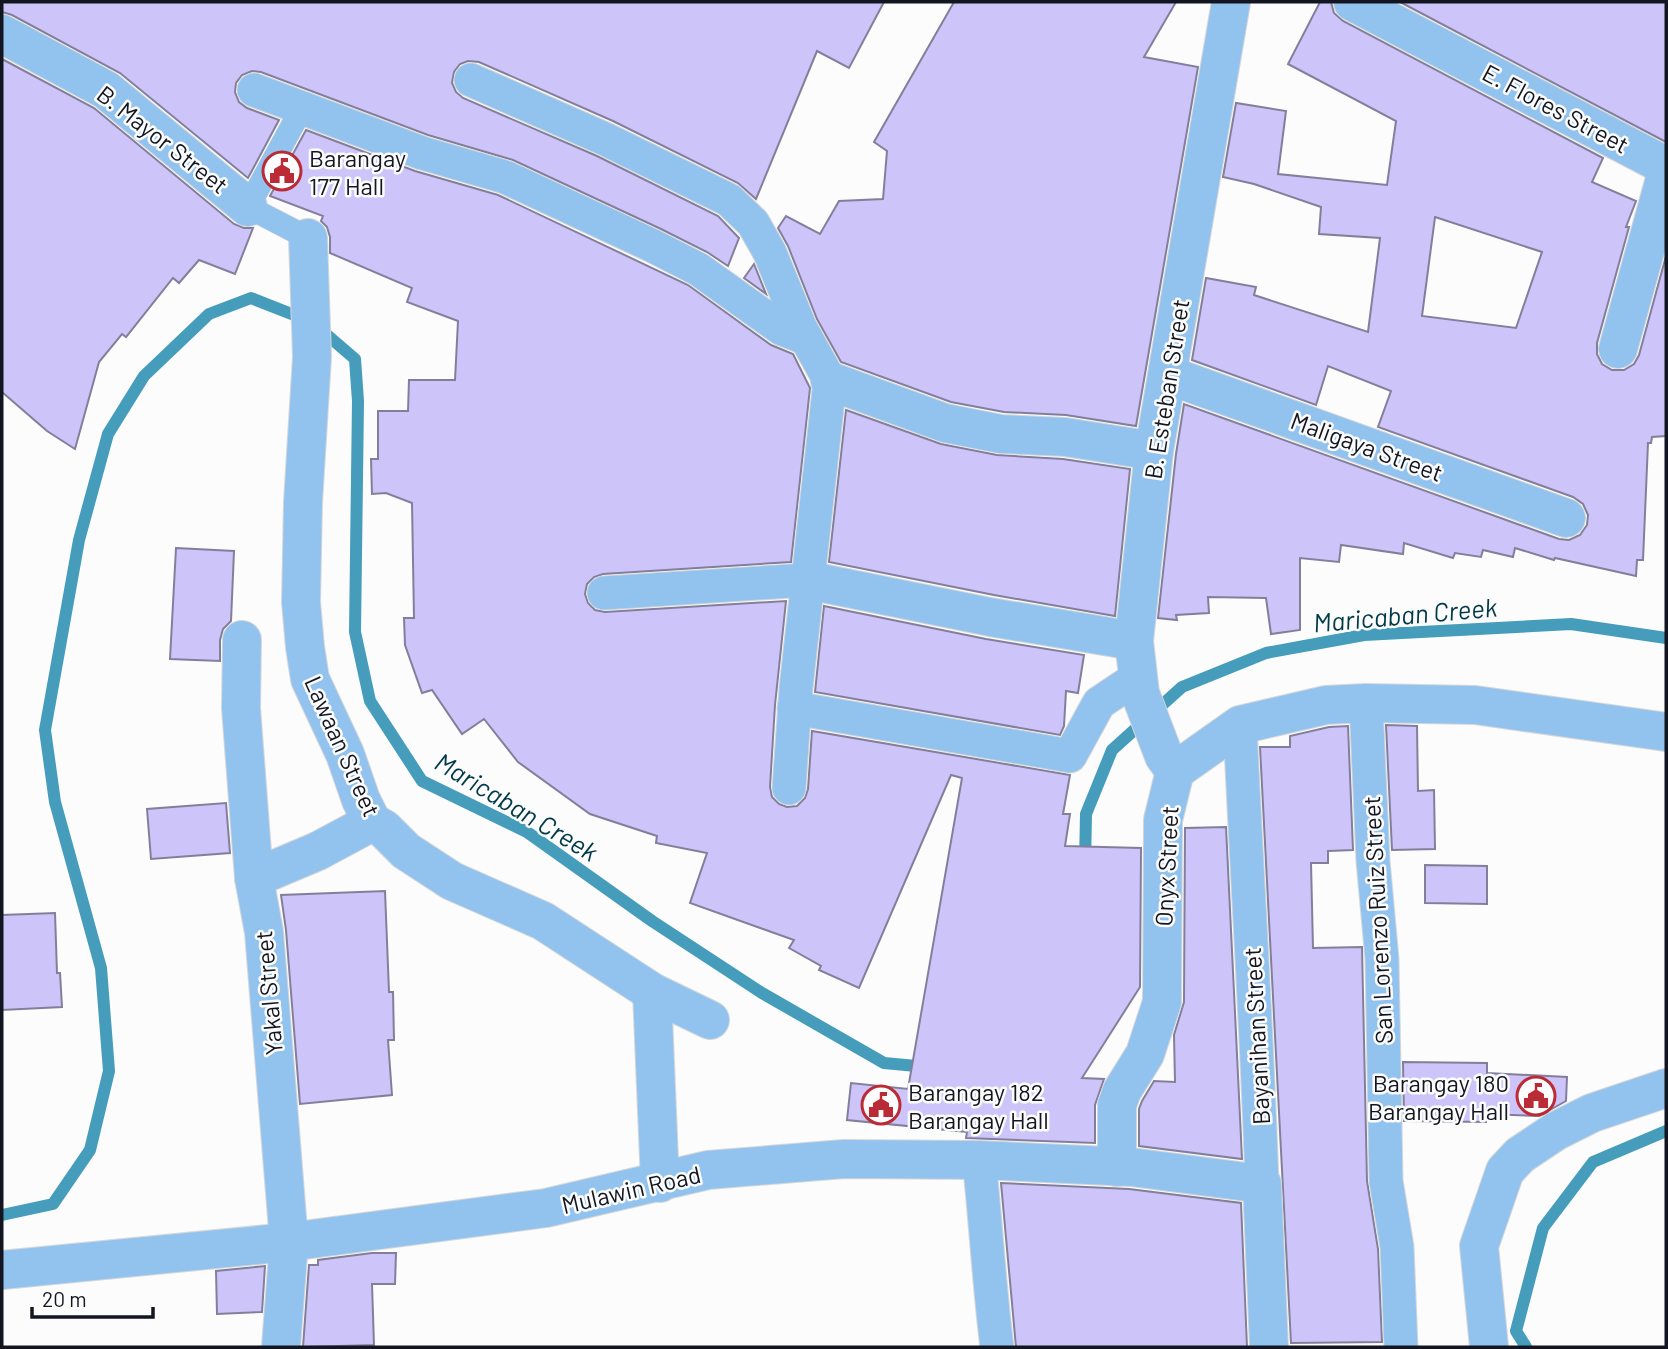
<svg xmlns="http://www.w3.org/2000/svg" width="1668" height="1349" font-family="Barlow,sans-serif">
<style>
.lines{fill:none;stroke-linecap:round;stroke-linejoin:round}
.stream{stroke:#459cbb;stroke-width:12}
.building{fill:#cdc5fa;stroke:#837f9b;stroke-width:2;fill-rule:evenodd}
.service-casing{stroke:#d6d7d8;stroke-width:24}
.pedestrian-casing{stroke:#d6d7d8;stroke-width:35}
.minor-casing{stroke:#d6d7d8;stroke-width:40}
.service{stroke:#92c3ef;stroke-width:23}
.pedestrian{stroke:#92c3ef;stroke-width:33}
.minor{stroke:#92c3ef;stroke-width:38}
.labels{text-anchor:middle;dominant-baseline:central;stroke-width:5;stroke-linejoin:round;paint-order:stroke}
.street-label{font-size:24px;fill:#131620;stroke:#fbfcfb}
.poi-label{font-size:24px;fill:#131620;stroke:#fbfcfb;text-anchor:start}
.water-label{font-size:26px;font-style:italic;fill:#003949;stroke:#fbfcfb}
</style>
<rect width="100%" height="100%" fill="#fbfcfb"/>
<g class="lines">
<g class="stream">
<path d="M 1085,864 L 1086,814 L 1112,750 L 1182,687 L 1266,653 L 1364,635 L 1571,624 L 1666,638"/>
<path d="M 2,1215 L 53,1204 L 90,1150 L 109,1071 L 101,968 L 55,802 L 45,730 L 79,540 L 108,434 L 144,376 L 209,314 L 251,298 L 312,322 L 355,359 L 358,401 L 355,632 L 370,701 L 422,781 L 527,832 L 652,921 L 762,993 L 884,1063 L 927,1067"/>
<path d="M 1526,1347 L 1516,1331 L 1543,1228 L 1593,1162 L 1666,1131"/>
</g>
</g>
<g class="building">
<path d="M 2,2 L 884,2 L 849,68 L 817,51 L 756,199 L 738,183 L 613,121 L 479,62 L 468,61 L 460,64 L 454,72 L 452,83 L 456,92 L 463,98 L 597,156 L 718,216 L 739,238 L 728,266 L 707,252 L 661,229 L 513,160 L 428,135 L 261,72 L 252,71 L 242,75 L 236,83 L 235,92 L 239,102 L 247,108 L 279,120 L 248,178 L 120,73 L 12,15 L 2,12 Z"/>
<path d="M 954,2 L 1176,2 L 1144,57 L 1198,67 L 1136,426 L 1066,415 L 1004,412 L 951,402 L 841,362 L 817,319 L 788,246 L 778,228 L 786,216 L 820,234 L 839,201 L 883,199 L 887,151 L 874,142 Z"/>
<path d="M 1320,2 L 1331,2 L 1334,13 L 1343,21 L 1603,158 L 1592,182 L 1636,201 L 1626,227 L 1629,227 L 1597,343 L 1597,354 L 1602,364 L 1612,370 L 1624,370 L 1634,364 L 1639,355 L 1666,256 L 1666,436 L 1652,437 L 1651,443 L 1648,443 L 1643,560 L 1637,560 L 1636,576 L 1555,558 L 1554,560 L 1515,548 L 1513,557 L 1483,550 L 1481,557 L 1455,553 L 1453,558 L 1404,543 L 1403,554 L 1341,545 L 1339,562 L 1300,558 L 1300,630 L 1271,634 L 1266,598 L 1208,597 L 1209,613 L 1176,615 L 1177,620 L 1158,618 L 1176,454 L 1184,404 L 1559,539 L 1569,540 L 1580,535 L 1587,525 L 1588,515 L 1583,504 L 1573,497 L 1378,427 L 1391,391 L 1328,366 L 1316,405 L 1192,360 L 1206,278 L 1256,287 L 1254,295 L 1368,332 L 1380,238 L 1319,234 L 1321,207 L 1254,184 L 1223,177 L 1236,103 L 1286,111 L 1278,174 L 1387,185 L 1396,121 L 1288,64 ZM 1435,217 L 1542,252 L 1516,328 L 1422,316 Z"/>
<path d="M 1400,2 L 1666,2 L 1666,142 Z"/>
<path d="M 2,59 L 94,108 L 234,224 L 244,228 L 253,228 L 235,274 L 199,260 L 179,283 L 173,278 L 126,337 L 122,334 L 99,362 L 75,449 L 47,431 L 2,392 Z"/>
<path d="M 306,130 L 415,171 L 498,195 L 688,285 L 771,345 L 793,354 L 810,388 L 791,562 L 603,574 L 594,577 L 587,584 L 585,594 L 588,603 L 595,610 L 605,612 L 786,601 L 775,705 L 770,787 L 772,797 L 779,804 L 787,807 L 797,806 L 805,798 L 808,789 L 812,731 L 1070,775 L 1063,814 L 1070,814 L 1065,846 L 1141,848 L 1140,987 L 1082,1078 L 1104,1079 L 1095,1105 L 1095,1143 L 966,1138 L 967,1132 L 847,1120 L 851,1083 L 908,1089 L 962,778 L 951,775 L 859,988 L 819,970 L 821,966 L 789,948 L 794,940 L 690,903 L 707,853 L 656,843 L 657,836 L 590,814 L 518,762 L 484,719 L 462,734 L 432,690 L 422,693 L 405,645 L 404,618 L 414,618 L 412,503 L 386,493 L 372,494 L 371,459 L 378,459 L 378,411 L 408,411 L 409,380 L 455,380 L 458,321 L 407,302 L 412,288 L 330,253 L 330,237 L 327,227 L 321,221 L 323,216 L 270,196 Z"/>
<path d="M 754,264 L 766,294 L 744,278 Z"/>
<path d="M 846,410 L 941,444 L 997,455 L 1063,459 L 1130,469 L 1115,616 L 994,595 L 829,562 Z"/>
<path d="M 176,548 L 234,551 L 231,621 L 223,629 L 220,640 L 220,661 L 170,659 Z"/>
<path d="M 824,606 L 986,639 L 1084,655 L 1078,693 L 1066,691 L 1064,726 L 1060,735 L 815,692 Z"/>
<path d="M 1386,725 L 1417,726 L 1418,791 L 1434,790 L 1435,849 L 1392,850 Z"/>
<path d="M 1348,726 L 1353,850 L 1328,851 L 1328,863 L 1311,863 L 1313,948 L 1362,947 L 1367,1181 L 1378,1249 L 1382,1342 L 1291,1343 L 1260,747 L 1290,747 L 1290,736 L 1329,727 Z"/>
<path d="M 226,803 L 230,853 L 151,859 L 147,809 Z"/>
<path d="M 1226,827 L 1235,1013 L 1242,1159 L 1139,1146 L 1139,1109 L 1142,1101 L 1154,1081 L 1175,1082 L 1174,1035 L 1184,1002 L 1185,828 Z"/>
<path d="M 1425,865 L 1487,866 L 1487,904 L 1425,903 Z"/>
<path d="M 385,891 L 389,992 L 393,992 L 394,1040 L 388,1040 L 392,1095 L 300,1104 L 286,930 L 281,895 Z"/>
<path d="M 55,913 L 57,973 L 60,973 L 62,1007 L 2,1010 L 2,915 Z"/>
<path d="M 1403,1062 L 1487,1063 L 1487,1073 L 1567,1077 L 1566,1101 L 1539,1116 L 1486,1114 L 1486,1122 L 1404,1121 Z"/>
<path d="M 1001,1183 L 1129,1189 L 1241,1203 L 1247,1347 L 1016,1347 Z"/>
<path d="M 372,1253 L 396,1253 L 395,1284 L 372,1284 L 374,1345 L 303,1347 L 309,1265 L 318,1265 L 318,1260 Z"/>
<path d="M 265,1266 L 262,1312 L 217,1314 L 216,1271 Z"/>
</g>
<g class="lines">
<defs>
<path id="service" d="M 302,108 L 248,207 L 308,238"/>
<g id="pedestrian">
<path d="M 471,80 L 605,139 L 729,200 L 753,223 L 770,253 L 800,327 L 830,381 L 796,688 L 789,788"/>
<path d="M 254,90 L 422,153 L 505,177 L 653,246 L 698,269 L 782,329 L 805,338"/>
<path d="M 604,593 L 807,580"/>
<path d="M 1366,703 L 1373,861 L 1382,959 L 1386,1181 L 1397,1247 L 1401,1347"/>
<path d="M 794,708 L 1070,756 L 1099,703 L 1138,677"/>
<path d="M 1240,725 C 1247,878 1257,1031 1262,1184"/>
<path d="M 979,1160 C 986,1223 989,1285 997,1347"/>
</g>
<g id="minor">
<path d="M 1353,2 L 1660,163 L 1666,175 L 1618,349"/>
<path d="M 2,34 L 106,90 L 248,207"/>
<path d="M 308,238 L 312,357 L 303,502 L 301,602 L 305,647 L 310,679 L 345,754 L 361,800 L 372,822 L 384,829 L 406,851 L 452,881 L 543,921 L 652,992 L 710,1020"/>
<path d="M 1168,375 L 1566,518"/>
<path d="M 830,381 L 945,423 L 1001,434 L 1065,437 L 1154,451"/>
<path d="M 807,580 L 990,617 L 1134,641"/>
<path d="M 242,640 L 241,708 L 254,878 L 264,932 L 289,1242 L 281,1347"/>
<path d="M 1175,771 L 1164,756 L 1140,693 L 1134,641 L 1154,451 L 1231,2"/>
<path d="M 254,878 L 318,851 L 372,822"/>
<path d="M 652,992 L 660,1183"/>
<path d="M 1117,1167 L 1117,1105 L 1122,1091 L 1145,1054 L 1162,1002 L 1163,820 L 1175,771 L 1240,725 L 1326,705 L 1366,703 L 1475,705 L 1666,732"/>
<path d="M 2,1270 L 289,1242 L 546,1208 L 708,1170 L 844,1159 L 979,1160 L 1131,1167 L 1262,1184 L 1269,1347"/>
<path d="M 1489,1347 L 1479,1246 L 1505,1171 L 1520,1155 L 1556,1131 L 1592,1113 L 1666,1088"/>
</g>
</defs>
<use href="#service" class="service-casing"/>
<use href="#pedestrian" class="pedestrian-casing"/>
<use href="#minor" class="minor-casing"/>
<use href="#service" class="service"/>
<use href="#pedestrian" class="pedestrian"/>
<use href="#minor" class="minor"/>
</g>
<defs>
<symbol id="civic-ring" viewBox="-11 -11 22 22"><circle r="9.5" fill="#fbfcfb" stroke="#bb2b35" stroke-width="1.5"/><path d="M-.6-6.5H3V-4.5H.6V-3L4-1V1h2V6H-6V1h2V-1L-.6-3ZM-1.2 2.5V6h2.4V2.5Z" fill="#bb2b35"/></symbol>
</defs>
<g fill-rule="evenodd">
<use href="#civic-ring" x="260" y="149" width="44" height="44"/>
<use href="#civic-ring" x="1514" y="1074" width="44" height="44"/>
<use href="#civic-ring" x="859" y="1083" width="44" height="44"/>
</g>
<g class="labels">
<g class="street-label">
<text transform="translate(1556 108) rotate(28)">E. Flores Street</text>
<text transform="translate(163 139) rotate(38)">B. Mayor Street</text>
<text transform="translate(1166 389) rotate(-81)">B. Esteban Street</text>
<text transform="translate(1367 446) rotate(20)">Maligaya Street</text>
<text transform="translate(343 746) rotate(66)">Lawaan Street</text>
<text transform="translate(1166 866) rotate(-87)">Onyx Street</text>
<text transform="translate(1377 920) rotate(-93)">San Lorenzo Ruiz Street</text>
<text transform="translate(268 993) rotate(-95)">Yakal Street</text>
<text transform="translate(1256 1036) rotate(-93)">Bayanihan Street</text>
<text transform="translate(631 1189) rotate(-13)">Mulawin Road</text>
</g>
<g class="poi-label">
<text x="309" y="157">Barangay<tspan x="309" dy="28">177 Hall</tspan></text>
<text x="1509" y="1082" text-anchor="end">Barangay 180<tspan x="1509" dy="28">Barangay Hall</tspan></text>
<text x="908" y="1091">Barangay 182<tspan x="908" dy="28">Barangay Hall</tspan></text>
</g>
<g class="water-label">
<text transform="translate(1405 614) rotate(-5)">Maricaban Creek</text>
<text transform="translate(517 806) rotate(31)">Maricaban Creek</text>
</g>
</g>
<rect width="1668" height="1349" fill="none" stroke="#131620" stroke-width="7"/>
<path d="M32 1307v10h121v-10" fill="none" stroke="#131620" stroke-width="3.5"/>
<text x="42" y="1307" font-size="21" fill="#131620" stroke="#fbfcfb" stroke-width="5" paint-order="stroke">20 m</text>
</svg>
